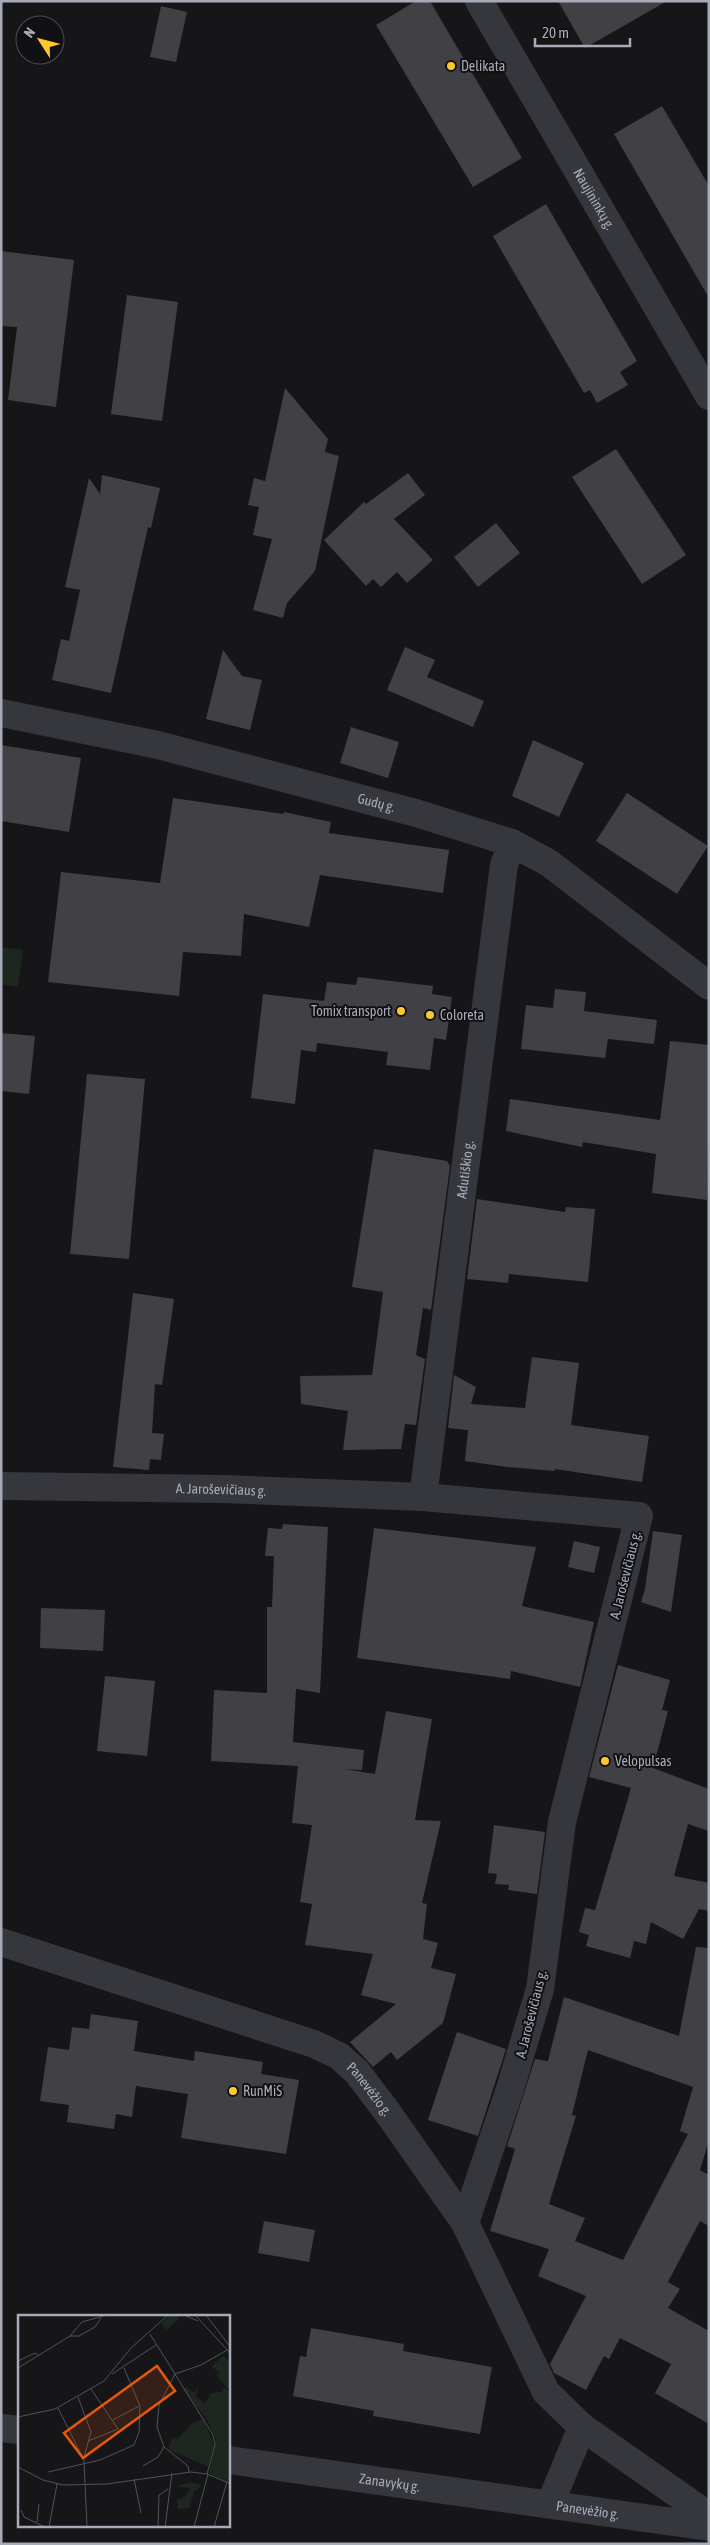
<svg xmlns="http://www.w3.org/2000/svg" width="710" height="2545" font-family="'Asap Condensed',sans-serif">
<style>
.green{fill:#1d261f}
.building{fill:#404045;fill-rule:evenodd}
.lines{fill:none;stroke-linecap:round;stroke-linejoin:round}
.street{stroke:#36373d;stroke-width:28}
.poi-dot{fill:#fbc92a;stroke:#111113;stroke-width:2}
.labels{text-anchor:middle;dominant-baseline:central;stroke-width:4;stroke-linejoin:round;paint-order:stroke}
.poi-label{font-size:14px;fill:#a7abb8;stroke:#111113;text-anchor:start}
.street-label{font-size:14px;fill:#a7abb8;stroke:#111113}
.inset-road{fill:none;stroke:#505258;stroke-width:1}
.view{fill:#e8590c;fill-opacity:0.15;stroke:#e8590c;stroke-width:2.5}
.inset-edge{fill:none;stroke:#a7abb8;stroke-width:2.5}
</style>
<rect width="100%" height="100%" fill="#161618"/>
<path class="green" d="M 1,947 L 23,950 L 18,987 L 1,984 Z"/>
<g class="building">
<path d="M 416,1 L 430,1 L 522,158 L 473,187 L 376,25 Z"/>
<path d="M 558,1 L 667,1 L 585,48 Z"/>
<path d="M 161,6 L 187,12 L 176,62 L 150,57 Z"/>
<path d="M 662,106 L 709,186 L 709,298 L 614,134 Z"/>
<path d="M 546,204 L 637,361 L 620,372 L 628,385 L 597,403 L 590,390 L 584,393 L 493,236 Z"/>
<path d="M 1,251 L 74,260 L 56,407 L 8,400 L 17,327 L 1,326 Z"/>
<path d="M 127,295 L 178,302 L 162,421 L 111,414 Z"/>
<path d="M 285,388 L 328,439 L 325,452 L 339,456 L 315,571 L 287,603 L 283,618 L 253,610 L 272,539 L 253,535 L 259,507 L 248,505 L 254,478 L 265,481 Z"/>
<path d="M 616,449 L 686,555 L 642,584 L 572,477 Z"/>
<path d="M 408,473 L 425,495 L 394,519 L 433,560 L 407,583 L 397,572 L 381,587 L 373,579 L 366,586 L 324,540 L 364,502 L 366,504 Z"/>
<path d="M 102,475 L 160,488 L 151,528 L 148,527 L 111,693 L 52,680 L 61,639 L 69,641 L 80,590 L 65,587 L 89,478 L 100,494 Z"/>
<path d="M 496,523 L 520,553 L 478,587 L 454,557 Z"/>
<path d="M 405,647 L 435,660 L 427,677 L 484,701 L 473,727 L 387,690 Z"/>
<path d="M 223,650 L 242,676 L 262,680 L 250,730 L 206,719 Z"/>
<path d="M 351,727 L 399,742 L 388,778 L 340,763 Z"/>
<path d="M 533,740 L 584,763 L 559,817 L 512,796 Z"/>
<path d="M 1,745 L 81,758 L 69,832 L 1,821 Z"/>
<path d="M 627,793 L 708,846 L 677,894 L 596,841 Z"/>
<path d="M 173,798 L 283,814 L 284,812 L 331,822 L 329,833 L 449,850 L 443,893 L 320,875 L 309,927 L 244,914 L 241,956 L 183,952 L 179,996 L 48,982 L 61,872 L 160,883 Z"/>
<path d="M 358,977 L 433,986 L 432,994 L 452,997 L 446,1040 L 434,1038 L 430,1070 L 386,1065 L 388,1052 L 317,1043 L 316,1052 L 301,1050 L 295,1104 L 251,1098 L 263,994 L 324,1001 L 327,982 L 356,985 Z"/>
<path d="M 555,989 L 586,992 L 584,1011 L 657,1020 L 654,1044 L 608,1039 L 605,1058 L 521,1049 L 526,1005 L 553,1008 Z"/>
<path d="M 1,1033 L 35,1036 L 29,1094 L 1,1091 Z"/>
<path d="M 670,1041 L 709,1045 L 707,1200 L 652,1193 L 656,1154 L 583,1142 L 582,1147 L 506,1131 L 510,1099 L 660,1120 Z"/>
<path d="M 87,1074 L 145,1079 L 129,1259 L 70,1254 Z"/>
<path d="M 374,1149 L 447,1161 L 450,1166 L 431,1310 L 423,1308 L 416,1355 L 425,1359 L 416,1425 L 405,1424 L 401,1449 L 343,1450 L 348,1411 L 301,1404 L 300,1376 L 372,1375 L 383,1292 L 352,1287 Z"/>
<path d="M 477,1199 L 565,1212 L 566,1207 L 595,1209 L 588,1282 L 509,1274 L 508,1283 L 467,1279 Z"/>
<path d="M 133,1293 L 174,1299 L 162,1385 L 155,1384 L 152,1433 L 164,1434 L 161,1460 L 150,1459 L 149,1470 L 113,1467 Z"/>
<path d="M 532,1357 L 579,1363 L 571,1425 L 649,1436 L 642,1482 L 555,1469 L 555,1471 L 507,1467 L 465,1461 L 468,1430 L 448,1428 L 454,1375 L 476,1387 L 471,1404 L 525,1408 Z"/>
<path d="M 283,1524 L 328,1527 L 320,1693 L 296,1689 L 293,1742 L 364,1750 L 362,1770 L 344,1769 L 375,1774 L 386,1711 L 432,1719 L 415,1820 L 441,1821 L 422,1903 L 427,1904 L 423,1939 L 438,1943 L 431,1968 L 456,1974 L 443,2023 L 397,2060 L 391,2052 L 373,2067 L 350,2042 L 396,2004 L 361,1995 L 373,1954 L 305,1945 L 312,1904 L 300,1902 L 312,1825 L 292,1823 L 298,1766 L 211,1761 L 214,1690 L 267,1693 L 267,1607 L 272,1607 L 274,1556 L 265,1556 L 268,1528 L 282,1529 Z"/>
<path d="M 374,1528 L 536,1547 L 522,1606 L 594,1622 L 580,1687 L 511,1671 L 510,1679 L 357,1658 Z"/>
<path d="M 653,1531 L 682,1535 L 671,1612 L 641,1602 L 645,1589 Z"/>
<path d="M 574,1541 L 600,1547 L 594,1573 L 568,1567 Z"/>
<path d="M 41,1608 L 105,1610 L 103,1651 L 40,1648 Z"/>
<path d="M 618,1665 L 670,1680 L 662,1710 L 668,1711 L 653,1768 L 709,1789 L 709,1831 L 688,1824 L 674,1876 L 709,1883 L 709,1911 L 699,1909 L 683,1939 L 651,1922 L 646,1944 L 634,1941 L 630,1958 L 586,1946 L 589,1935 L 579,1932 L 585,1908 L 595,1910 L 631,1788 L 589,1777 Z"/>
<path d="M 105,1676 L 155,1681 L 147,1756 L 97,1751 Z"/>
<path d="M 494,1825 L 545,1832 L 537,1894 L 508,1890 L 509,1885 L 495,1884 L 497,1874 L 488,1873 Z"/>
<path d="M 696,1947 L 709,1948 L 709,2140 L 700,2170 L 709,2175 L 709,2226 L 700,2221 L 668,2282 L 680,2289 L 668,2308 L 709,2331 L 709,2424 L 655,2393 L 671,2364 L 620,2338 L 609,2359 L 604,2356 L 586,2390 L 554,2373 L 550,2364 L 586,2296 L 538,2276 L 549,2249 L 490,2231 L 515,2149 L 507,2146 L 535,2059 L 548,2061 L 564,1997 L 679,2036 ZM 588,2050 L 693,2087 L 680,2131 L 688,2134 L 623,2260 L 575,2241 L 585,2218 L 549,2204 L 576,2116 L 572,2115 Z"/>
<path d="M 91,2014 L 138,2021 L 134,2051 L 194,2061 L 195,2051 L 263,2062 L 261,2074 L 299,2080 L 286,2154 L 181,2138 L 188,2094 L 136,2086 L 132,2117 L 116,2114 L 114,2129 L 67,2122 L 69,2105 L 40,2101 L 48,2047 L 69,2050 L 72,2027 L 89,2029 Z"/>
<path d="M 457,2032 L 506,2049 L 478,2136 L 428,2120 Z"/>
<path d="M 264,2221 L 315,2230 L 309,2262 L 258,2253 Z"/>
<path d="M 311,2328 L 404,2344 L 403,2351 L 492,2367 L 480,2434 L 373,2416 L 374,2411 L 293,2396 L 300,2356 L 306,2357 Z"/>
</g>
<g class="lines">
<g class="street">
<path id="s1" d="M 479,1 L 709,396"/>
<path id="s2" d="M 1,713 L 158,745 L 416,813 L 512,843 L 549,863 L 709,986"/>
<path id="s3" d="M 1,1486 L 222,1489 L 423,1497 L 639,1516 L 562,1822 L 540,1989 L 510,2089 L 465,2223"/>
<path id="s4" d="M 423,1497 L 504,865 L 512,843"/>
<path id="s5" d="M 1,1942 L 314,2044 L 339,2056 L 357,2072 L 388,2113 L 465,2223 L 546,2392 L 582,2427 L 709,2516"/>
<path d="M 1,2428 L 19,2430"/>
<path id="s6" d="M 229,2460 L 709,2527"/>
<path d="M 550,2504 L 582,2427"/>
</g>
</g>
<g class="poi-dot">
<circle cx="451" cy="66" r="5"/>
<circle cx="401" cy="1011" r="5"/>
<circle cx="430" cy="1015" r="5"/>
<circle cx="605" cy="1761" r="5"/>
<circle cx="233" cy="2091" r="5"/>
</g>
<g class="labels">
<g class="poi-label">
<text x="461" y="66">Delikata</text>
<text x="391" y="1011" text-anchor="end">Tomix transport</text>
<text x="440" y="1015">Coloreta</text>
<text x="615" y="1761">Velopulsas</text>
<text x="243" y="2091">RunMiS</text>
</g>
<g class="street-label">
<text stroke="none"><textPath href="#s1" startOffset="229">Naujininkų g.</textPath></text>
<text stroke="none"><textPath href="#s2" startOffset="386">Gudų g.</textPath></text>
<text stroke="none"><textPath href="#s4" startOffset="330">Adutiškio g.</textPath></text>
<text stroke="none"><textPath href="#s3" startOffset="220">A. Jaroševičiaus g.</textPath></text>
<text transform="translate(625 1575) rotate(-76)">A. Jaroševičiaus g.</text>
<text transform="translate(531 2014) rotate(-76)">A. Jaroševičiaus g.</text>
<text stroke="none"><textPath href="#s5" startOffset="402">Panevėžio g.</textPath></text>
<text stroke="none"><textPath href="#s6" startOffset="162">Zanavykų g.</textPath></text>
<text stroke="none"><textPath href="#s6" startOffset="362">Panevėžio g.</textPath></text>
</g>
</g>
<g transform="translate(18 2315)">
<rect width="212" height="212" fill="#161618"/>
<path d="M 152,0 L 160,0 L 160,5 L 149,15 L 143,9 ZM 205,41 L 212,47 L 212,76 L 198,60 L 201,58 L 194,51 ZM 168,72 L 176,78 L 181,72 L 178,81 L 186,89 L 194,78 L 204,77 L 207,72 L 212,78 L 212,168 L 191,158 L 198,124 L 188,103 L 165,75 ZM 185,104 L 196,130 L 190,152 L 152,135 L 151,131 L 155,122 L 160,124 L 173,109 ZM 173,167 L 183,170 L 183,172 L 176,176 L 171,193 L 160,194 L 159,184 L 167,182 L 172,173 L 156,172 Z" fill="#1d261f"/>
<path class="inset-road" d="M 166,0 L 180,6M 177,0 L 213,39M 188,0 L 213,33M 132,19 L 195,120 L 197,130 L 189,159M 52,21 L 61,21 L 77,12 L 83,3M 0,46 L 17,38 L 20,40M 0,53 L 52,21 L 64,7 L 89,0M 94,59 L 138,30M 157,59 L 141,90 L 139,112 L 146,132 L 170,151 L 171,157M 157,59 L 183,50 L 209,35M 60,82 L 73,117 L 66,142M 40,93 L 66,145 L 69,212M 0,102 L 37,94 L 86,66 L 113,33 L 150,0M 95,105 L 121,91M 70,126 L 100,114 L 73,74M 125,151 L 140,142 L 146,132M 0,152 L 25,165 L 45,170 L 89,169 L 173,157 L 189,159 L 213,169M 30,157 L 82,145 L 116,130 L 121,117 L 122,91 L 106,53M 116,164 L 123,198M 3,195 L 6,202 L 27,212M 19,207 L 21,189M 31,212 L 39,169M 140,212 L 141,180 L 150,174M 147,212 L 154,158M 176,212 L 190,159M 196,212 L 209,167"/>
<path class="view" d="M 139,51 L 157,76 L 65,143 L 46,118 Z"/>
<rect width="212" height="212" class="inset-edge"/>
</g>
<rect width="710" height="2545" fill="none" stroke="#a7abb8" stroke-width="5"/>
<g transform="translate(40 40) rotate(306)"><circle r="24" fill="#111113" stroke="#4d4f55"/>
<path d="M0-4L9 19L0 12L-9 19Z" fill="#fbc92a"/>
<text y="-8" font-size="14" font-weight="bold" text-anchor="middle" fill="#a7abb8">N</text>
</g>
<path d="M535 38v8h95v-8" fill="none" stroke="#a7abb8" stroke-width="2.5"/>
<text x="542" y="38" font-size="15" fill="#a7abb8" stroke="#111113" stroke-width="4" paint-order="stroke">20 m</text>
</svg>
